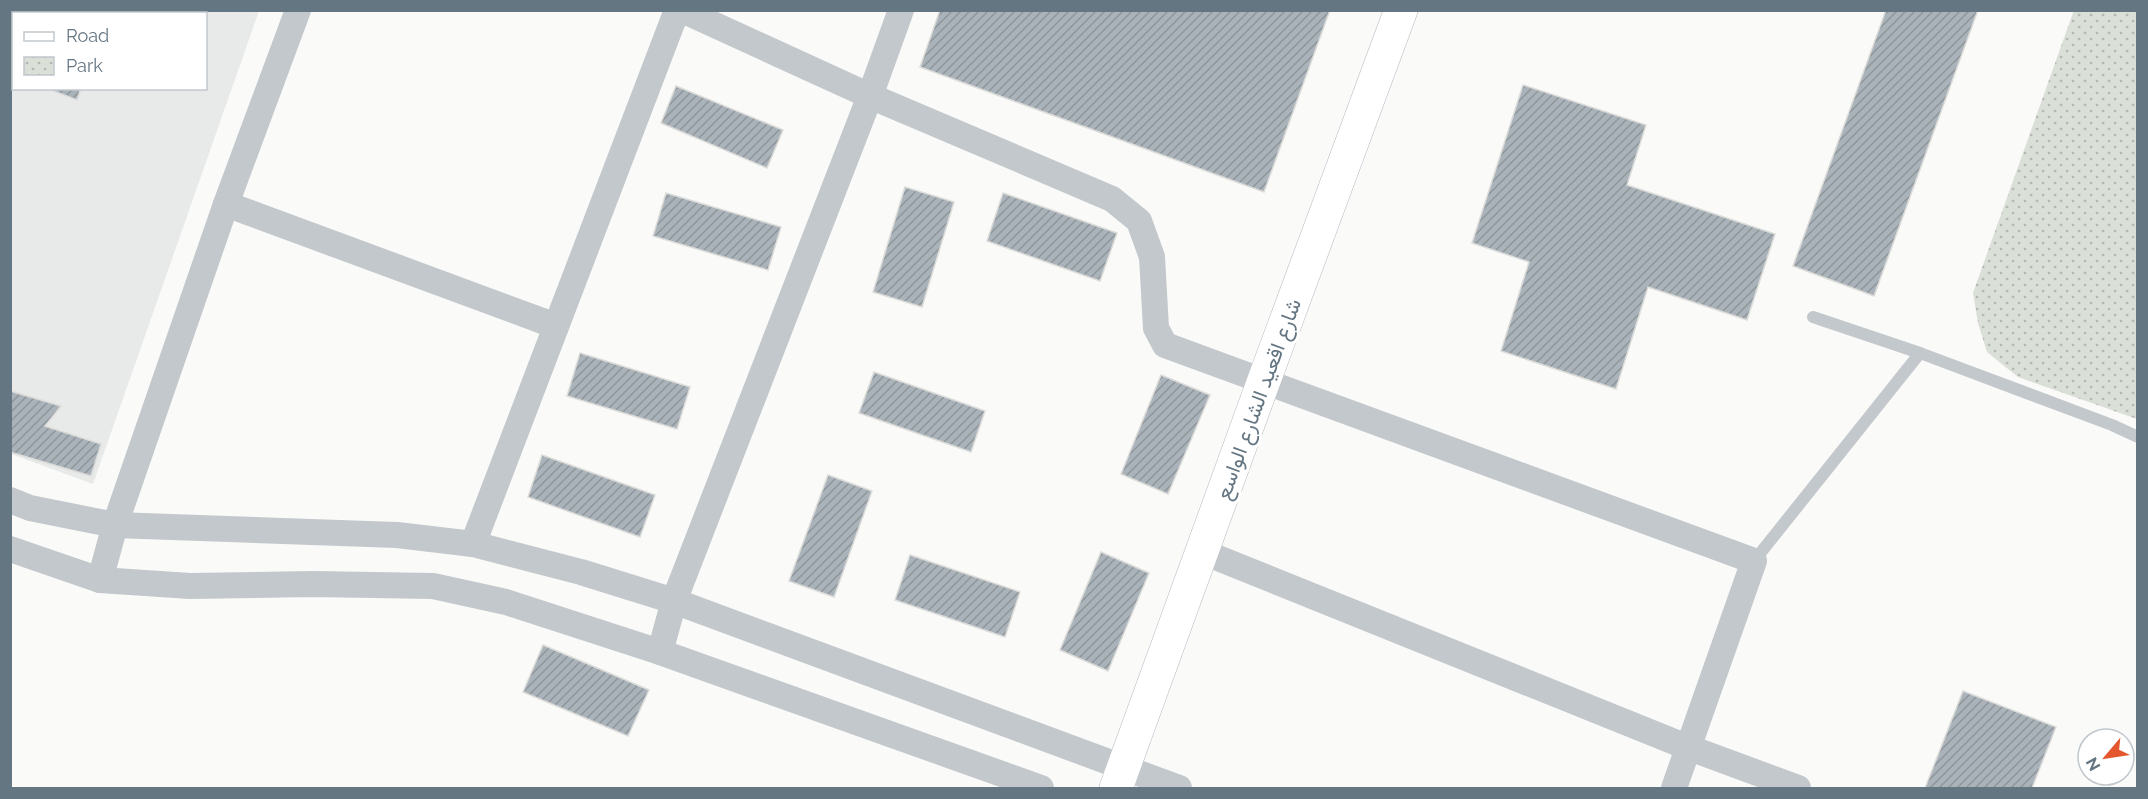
<svg xmlns="http://www.w3.org/2000/svg" width="2148" height="799" font-family="Raleway,Vazirmatn,sans-serif">
<style>
.built{fill:#e8e9e9;fill-rule:evenodd}
.park{fill:url(#park-dots)}
.building{fill:url(#building-hatch);stroke:#dcdcda;stroke-width:1.5}
.lines{fill:none;stroke-linecap:round;stroke-linejoin:round}
.secondary-casing{stroke:#b3babf;stroke-width:34}
.lane{stroke:#c3c8cc;stroke-width:12}
.street{stroke:#c3c8cc;stroke-width:26}
.secondary{stroke:#fff;stroke-width:33}
.labels{text-anchor:middle;dominant-baseline:central;stroke-width:6;stroke-linejoin:round;paint-order:stroke}
.street-label{font-size:21px;fill:#657683;stroke:#fff}
</style>
<defs>
<pattern id="park-dots" width="8" height="8" patternUnits="userSpaceOnUse" patternTransform="scale(1.5)"><rect width="8" height="8" fill="#dadfd7"/><path d="M2 2h.1M6 6h.1" fill="none" stroke="#b4b9b4" stroke-width="1.8" stroke-linecap="round"/></pattern>
<pattern id="building-hatch" width="6" height="6" patternUnits="userSpaceOnUse" patternTransform="scale(1.5)"><rect width="6" height="6" fill="#aab3b9"/><path d="M-1 1l2-2M0 6l6-6M5 7l2-2" fill="none" stroke="#8e969c"/></pattern>
</defs>
<rect width="100%" height="100%" fill="#fafaf8"/>
<path class="built" d="M 10,11 L 259,11 L 93,484 L 11,454 ZM 14,14 L 206,14 L 206,88 L 14,88 Z"/>
<path class="park" d="M 2074,10 L 2137,11 L 2137,419 L 2018,377 L 1987,352 L 1978,323 L 1973,293 Z"/>
<g class="building">
<path d="M 10,10 L 24,14 L 14,14 L 14,76 L 10,75 Z"/>
<path d="M 940,10 L 1330,10 L 1264,192 L 920,67 Z"/>
<path d="M 1886,10 L 1978,10 L 1874,296 L 1793,266 Z"/>
<path d="M 1523,85 L 1646,125 L 1627,185 L 1775,234 L 1747,320 L 1648,287 L 1616,389 L 1501,351 L 1529,262 L 1472,243 Z"/>
<path d="M 676,86 L 783,130 L 767,168 L 661,123 Z"/>
<path d="M 46,88 L 81,88 L 77,100 Z"/>
<path d="M 905,187 L 954,202 L 922,307 L 873,292 Z"/>
<path d="M 666,193 L 781,227 L 768,270 L 653,236 Z"/>
<path d="M 1003,193 L 1117,233 L 1100,281 L 987,241 Z"/>
<path d="M 580,353 L 690,387 L 677,429 L 567,396 Z"/>
<path d="M 874,372 L 985,411 L 971,452 L 859,413 Z"/>
<path d="M 1161,375 L 1210,395 L 1168,494 L 1121,474 Z"/>
<path d="M 10,391 L 61,406 L 45,426 L 101,444 L 91,476 L 10,452 Z"/>
<path d="M 542,455 L 655,495 L 640,537 L 528,497 Z"/>
<path d="M 828,475 L 872,491 L 834,597 L 789,581 Z"/>
<path d="M 1101,552 L 1149,573 L 1108,671 L 1060,650 Z"/>
<path d="M 910,555 L 1020,592 L 1005,637 L 895,600 Z"/>
<path d="M 543,645 L 649,690 L 628,736 L 523,692 Z"/>
<path d="M 1963,691 L 2056,727 L 2032,788 L 1925,788 Z"/>
</g>
<g class="lines">
<defs>
<path id="secondary" d="M 1116,788 L 1263,383 L 1401,10"/>
</defs>
<use href="#secondary" class="secondary-casing"/>
<g class="lane">
<path d="M 1813,317 L 1920,353 L 2112,425 L 2138,437"/>
<path d="M 1754,561 L 1920,353"/>
</g>
<g class="street">
<path d="M 682,10 L 870,96 L 1112,199 L 1139,221 L 1152,257 L 1156,328 L 1165,345 L 1754,561 L 1674,788"/>
<path d="M 226,204 L 556,326"/>
<path d="M 10,500 L 30,508 L 115,525 L 397,535 L 473,544 L 581,572 L 674,601 L 1179,788"/>
<path d="M 473,544 L 677,10"/>
<path d="M 10,549 L 100,580 L 190,586 L 313,584 L 433,586 L 506,602 L 660,652 L 1041,788"/>
<path d="M 1203,552 L 1687,747 L 1798,788"/>
<path d="M 100,580 L 115,525 L 226,204 L 298,10"/>
<path d="M 660,652 L 674,601 L 870,96 L 901,10"/>
</g>
<use href="#secondary" class="secondary"/>
</g>
<g class="labels">
<g class="street-label">
<text transform="translate(1258 399) rotate(-70)">شارع اقعيد الشارع الواسع</text>
</g>
</g>
<rect width="2148" height="799" fill="none" stroke="#657683" stroke-width="24"/>
<rect x="12" y="12" width="195" height="78" fill="#ffffff" stroke="#c1c8cd" stroke-width="1.5"/>
<rect x="24" y="32" width="30" height="9" fill="#ffffff" stroke="#c1c8cd" stroke-width="1.5"/>
<text x="66" y="42" font-size="18" fill="#657683">Road</text>
<rect x="24" y="57" width="30" height="18" fill="url(#park-dots)" stroke="#c1c8cd" stroke-width="1.5"/>
<text x="66" y="72" font-size="18" fill="#657683">Park</text>
<g transform="translate(2106 757) rotate(241)"><circle r="28" fill="#ffffff" stroke="#c1c8cd" stroke-width="1.5"/>
<path d="M0-4.5L10 22L0 15L-10 22Z" fill="#e4572e"/>
<text y="-9" font-size="16" font-weight="bold" text-anchor="middle" fill="#657683">N</text>
</g>
</svg>
